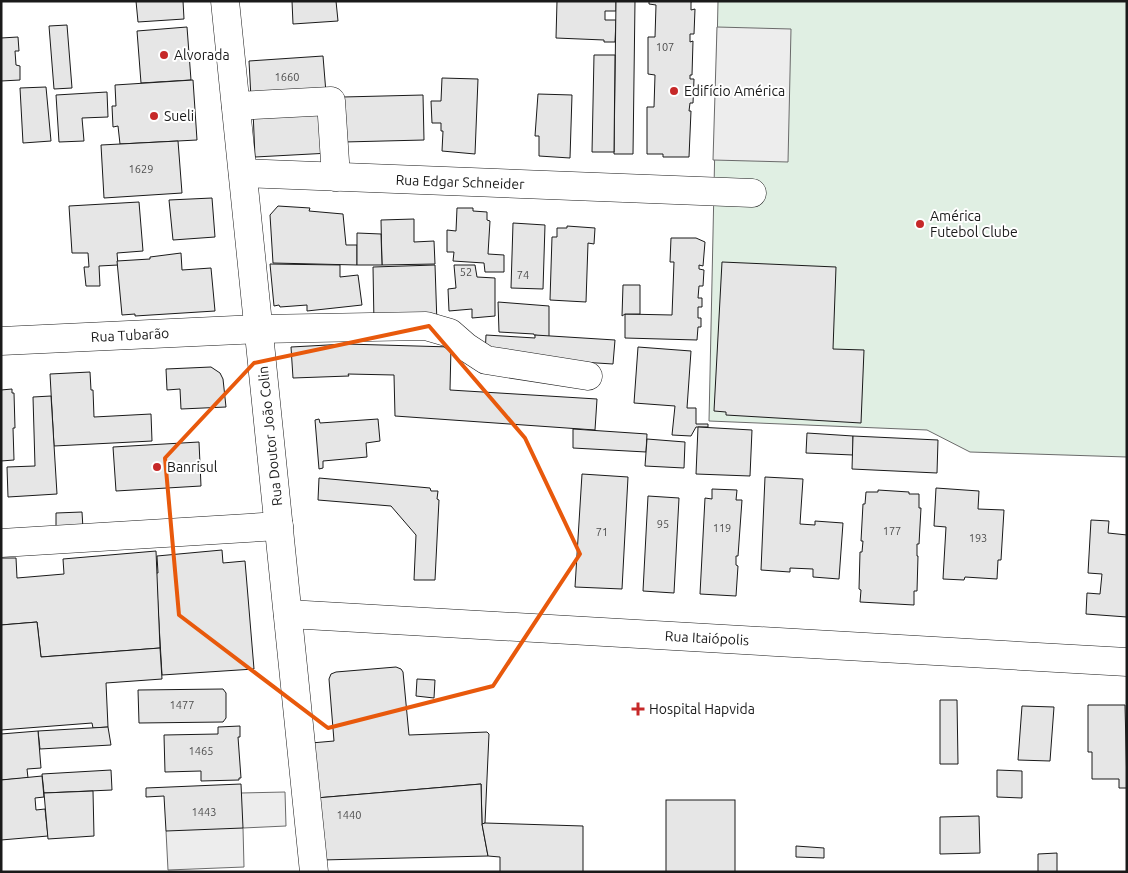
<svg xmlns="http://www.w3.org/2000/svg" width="1128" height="873" font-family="Ubuntu,sans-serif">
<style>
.green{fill:#e0efe3;stroke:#6a6a6a}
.parking{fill:#ededed;stroke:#6a6a6a}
.building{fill:#e6e6e6;stroke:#1a1a1a}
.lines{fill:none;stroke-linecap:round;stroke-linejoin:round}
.minor-casing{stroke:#1a1a1a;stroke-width:29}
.major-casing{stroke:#1a1a1a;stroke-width:29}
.minor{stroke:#fff;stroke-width:28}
.major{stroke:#fff;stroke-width:28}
.marked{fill:none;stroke:#e8590c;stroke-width:4;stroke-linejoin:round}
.poi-dot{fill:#c62828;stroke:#fff;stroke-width:2}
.labels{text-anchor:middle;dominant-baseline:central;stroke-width:4;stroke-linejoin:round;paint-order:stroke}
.number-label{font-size:11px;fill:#4d4d4d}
.poi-label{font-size:14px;fill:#1a1a1a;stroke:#fff;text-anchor:start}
.street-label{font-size:14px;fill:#1a1a1a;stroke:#fff}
</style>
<rect width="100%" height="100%" fill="#fff"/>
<path class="green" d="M 718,1 L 1127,1 L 1127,457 L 970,452 L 927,430 L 709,421 Z"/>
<g class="parking">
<path d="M 717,27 L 791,29 L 788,162 L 713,160 Z"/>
<path d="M 285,792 L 286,826 L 243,828 L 244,867 L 168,870 L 166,831 L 241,793 Z"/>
</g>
<g class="building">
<path d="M 136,1 L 183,1 L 184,19 L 138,22 Z"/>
<path d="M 292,1 L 336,1 L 338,21 L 293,24 Z"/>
<path d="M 557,1 L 616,1 L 616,11 L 605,11 L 605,20 L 616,20 L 615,42 L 604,42 L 604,40 L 556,38 Z"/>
<path d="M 616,1 L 635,1 L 633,154 L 614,154 Z"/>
<path d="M 649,1 L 693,1 L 691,2 L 691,10 L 695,9 L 694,34 L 690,34 L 690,42 L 693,41 L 692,75 L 690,75 L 690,79 L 694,79 L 693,103 L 690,103 L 689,111 L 691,111 L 689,157 L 663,157 L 663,154 L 647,154 L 647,107 L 654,107 L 655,75 L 648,74 L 648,37 L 655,37 L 656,5 L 649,4 Z"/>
<path d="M 67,25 L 72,88 L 54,89 L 49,26 Z"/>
<path d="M 187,27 L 191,80 L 141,83 L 137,31 Z"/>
<path d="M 18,37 L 19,51 L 15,51 L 16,65 L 20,66 L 20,80 L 1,81 L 1,38 Z"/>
<path d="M 594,55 L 615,55 L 614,152 L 592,152 Z"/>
<path d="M 323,56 L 326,93 L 251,98 L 249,61 Z"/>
<path d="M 442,78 L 478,79 L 475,154 L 442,151 L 443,131 L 441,131 L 441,123 L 432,123 L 431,101 L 441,101 Z"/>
<path d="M 193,80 L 197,140 L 120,144 L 118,126 L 113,127 L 112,106 L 116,106 L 115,85 Z"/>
<path d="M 46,87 L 51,141 L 23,143 L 20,88 Z"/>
<path d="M 107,92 L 108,117 L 82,118 L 84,141 L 59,142 L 56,95 Z"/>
<path d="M 538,94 L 572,95 L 570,158 L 539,156 L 539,136 L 535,136 Z"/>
<path d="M 423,95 L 424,140 L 344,142 L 343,97 Z"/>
<path d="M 327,107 L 330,153 L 255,157 L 253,111 Z"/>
<path d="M 178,141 L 182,193 L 104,198 L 101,145 Z"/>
<path d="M 212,198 L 215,237 L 173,240 L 169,200 Z"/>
<path d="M 139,202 L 143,251 L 117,253 L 118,265 L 99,266 L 100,286 L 86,286 L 84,267 L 89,267 L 88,253 L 72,253 L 69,206 Z"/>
<path d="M 278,206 L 310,208 L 309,211 L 343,214 L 346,245 L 357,245 L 357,265 L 273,263 L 270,215 Z"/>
<path d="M 457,208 L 473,208 L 473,211 L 487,212 L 487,220 L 490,221 L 488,254 L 504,255 L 504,272 L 485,272 L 484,263 L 453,261 L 454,252 L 447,252 L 447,230 L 456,231 Z"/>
<path d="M 414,219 L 414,242 L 434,241 L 435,264 L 382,265 L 381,220 Z"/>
<path d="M 513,223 L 545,225 L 543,289 L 511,288 Z"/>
<path d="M 567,226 L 595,228 L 594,244 L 588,243 L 586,302 L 550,300 L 552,237 L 557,237 L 557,228 L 567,228 Z"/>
<path d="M 357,233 L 381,234 L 382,265 L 357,265 Z"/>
<path d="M 671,238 L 696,238 L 705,242 L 703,266 L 699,265 L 699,269 L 704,270 L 703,286 L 699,286 L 698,298 L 702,298 L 702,307 L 698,307 L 698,318 L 701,318 L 701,327 L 698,327 L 697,340 L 625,338 L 625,314 L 672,315 L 674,262 L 670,262 Z"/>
<path d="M 181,253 L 182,270 L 211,268 L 215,311 L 135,316 L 135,314 L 122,315 L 117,261 L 150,259 L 150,257 Z"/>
<path d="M 722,262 L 836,267 L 833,349 L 864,350 L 861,423 L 726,415 L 726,412 L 714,411 Z"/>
<path d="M 270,264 L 340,265 L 340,277 L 358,275 L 362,305 L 307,311 L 307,305 L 280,307 L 279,305 L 274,306 Z"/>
<path d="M 435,265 L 437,324 L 374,324 L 373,267 Z"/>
<path d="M 454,265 L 475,265 L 477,277 L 495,278 L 495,316 L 472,318 L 472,309 L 449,311 L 448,289 L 456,288 Z"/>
<path d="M 623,285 L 640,285 L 640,314 L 625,314 L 622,316 Z"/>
<path d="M 498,302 L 549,306 L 549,337 L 534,335 L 534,334 L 499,332 Z"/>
<path d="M 486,335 L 535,338 L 535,335 L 615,340 L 613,364 L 485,356 Z"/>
<path d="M 346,344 L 451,347 L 450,390 L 597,399 L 595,430 L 395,416 L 394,375 L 348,374 L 349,376 L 293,378 L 291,347 Z"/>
<path d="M 638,347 L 691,351 L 687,408 L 696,408 L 696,424 L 708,424 L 708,427 L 696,427 L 691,436 L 672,435 L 675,406 L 634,403 Z"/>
<path d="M 211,367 L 220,373 L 223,379 L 226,407 L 181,409 L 180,389 L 167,390 L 166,369 Z"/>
<path d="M 90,372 L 91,390 L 93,390 L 94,417 L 151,414 L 152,441 L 54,446 L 50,374 Z"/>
<path d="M 12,389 L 12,393 L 14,393 L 15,428 L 13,428 L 14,460 L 1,461 L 1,390 Z"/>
<path d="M 51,396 L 57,494 L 8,497 L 7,467 L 35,466 L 33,397 Z"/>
<path d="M 319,419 L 320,423 L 378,419 L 380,441 L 366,443 L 367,457 L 323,461 L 323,468 L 319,469 L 315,420 Z"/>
<path d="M 698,427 L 752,430 L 750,476 L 696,474 Z"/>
<path d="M 573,429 L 647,434 L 646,452 L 573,448 Z"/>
<path d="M 807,433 L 853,436 L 853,455 L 806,453 Z"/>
<path d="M 853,436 L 938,440 L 937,473 L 852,469 Z"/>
<path d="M 647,439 L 685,442 L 684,468 L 645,466 Z"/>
<path d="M 199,442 L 201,486 L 116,491 L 113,447 Z"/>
<path d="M 582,474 L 628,477 L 622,589 L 575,587 Z"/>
<path d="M 765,477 L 803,479 L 800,524 L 815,525 L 815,521 L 843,523 L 839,579 L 813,577 L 813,569 L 790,568 L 790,572 L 761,570 Z"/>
<path d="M 319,478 L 430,488 L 431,491 L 438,491 L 437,499 L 439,500 L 435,580 L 414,580 L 416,535 L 391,506 L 318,500 Z"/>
<path d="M 936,488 L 979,491 L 978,509 L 1004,510 L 1001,560 L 998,560 L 997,579 L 965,577 L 964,580 L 943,579 L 946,527 L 934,526 Z"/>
<path d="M 712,489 L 737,490 L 736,500 L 742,500 L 738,556 L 736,556 L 736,565 L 738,566 L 736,596 L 700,594 L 705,498 L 712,499 Z"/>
<path d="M 878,490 L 909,492 L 909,494 L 919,494 L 919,508 L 921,508 L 919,544 L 917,544 L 917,556 L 918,556 L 917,591 L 914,591 L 914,605 L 860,602 L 861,590 L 859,589 L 860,552 L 862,552 L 863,541 L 861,541 L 863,504 L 865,504 L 866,492 L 878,492 Z"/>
<path d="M 648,496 L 679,498 L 674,593 L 643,591 Z"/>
<path d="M 82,512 L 83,529 L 56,530 L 56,513 Z"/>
<path d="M 1091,520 L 1109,521 L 1108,533 L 1127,535 L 1127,617 L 1086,614 L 1087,593 L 1100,594 L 1102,574 L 1088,573 Z"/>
<path d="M 222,550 L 223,563 L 245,561 L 254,669 L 162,675 L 156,573 L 158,573 L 157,556 Z"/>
<path d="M 156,551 L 160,648 L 41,657 L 37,622 L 1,625 L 1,558 L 16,558 L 17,578 L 64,574 L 63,559 Z"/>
<path d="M 37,622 L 41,657 L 160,648 L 162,679 L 106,683 L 108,727 L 93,728 L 92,723 L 1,730 L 1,625 Z"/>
<path d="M 396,667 L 401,669 L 403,672 L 409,735 L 487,732 L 489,734 L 485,823 L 482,824 L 481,784 L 316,798 L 311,743 L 334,741 L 329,679 L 331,674 L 336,672 Z"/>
<path d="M 417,679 L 435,680 L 434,698 L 416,696 Z"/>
<path d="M 223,689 L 226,693 L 226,718 L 223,722 L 139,723 L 138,690 Z"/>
<path d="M 940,700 L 957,700 L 958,764 L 940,764 Z"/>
<path d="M 1088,705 L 1125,705 L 1127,788 L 1119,788 L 1119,779 L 1092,779 L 1092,752 L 1088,752 Z"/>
<path d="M 1022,706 L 1054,707 L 1050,761 L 1018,760 Z"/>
<path d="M 240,726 L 240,737 L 238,737 L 241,778 L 239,778 L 239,780 L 201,781 L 201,771 L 165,772 L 164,735 L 218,734 L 218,727 Z"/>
<path d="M 108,727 L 111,745 L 40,749 L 38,731 Z"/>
<path d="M 38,731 L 41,768 L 27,769 L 28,778 L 1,780 L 1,734 Z"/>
<path d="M 111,770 L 112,790 L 44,793 L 42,774 Z"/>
<path d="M 997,770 L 1022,771 L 1022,798 L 997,797 Z"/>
<path d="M 42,776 L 44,797 L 35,798 L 36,810 L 45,809 L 48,836 L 1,840 L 1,780 Z"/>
<path d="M 241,784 L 243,828 L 166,831 L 164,796 L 146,797 L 146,788 Z"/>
<path d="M 481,784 L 482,824 L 488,856 L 321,860 L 316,798 Z"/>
<path d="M 93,791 L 94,836 L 48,839 L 44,793 Z"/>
<rect x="666" y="800" width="69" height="72"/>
<path d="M 979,816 L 980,853 L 940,854 L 940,817 Z"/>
<path d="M 485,823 L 583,826 L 583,872 L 500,872 L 500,857 L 488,856 L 482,824 Z"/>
<path d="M 796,846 L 824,848 L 824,858 L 796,857 Z"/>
<path d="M 1057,853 L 1057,872 L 1038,872 L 1038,854 Z"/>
</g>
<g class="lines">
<defs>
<g id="minor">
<path d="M 236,106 L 331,101 L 336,177"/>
<path d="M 243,173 L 752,193"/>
<path d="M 1,341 L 259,329 L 426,326 L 450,333 L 466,347 L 486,360 L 588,376"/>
<path d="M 1,543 L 279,526"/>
</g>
<g id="major">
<path d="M 225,1 L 314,872"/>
<path d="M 288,614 L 1127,662"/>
</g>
</defs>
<use href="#minor" class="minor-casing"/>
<use href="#major" class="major-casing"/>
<use href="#minor" class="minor"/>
<use href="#major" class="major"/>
</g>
<path class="marked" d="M 429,326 L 525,438 L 580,554 L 493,686 L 328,728 L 179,615 L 165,458 L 254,363 Z"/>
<g class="poi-dot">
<circle cx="164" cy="55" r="5"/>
<circle cx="674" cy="91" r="5"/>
<circle cx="154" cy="116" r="5"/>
<circle cx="920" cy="224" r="5"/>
<circle cx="157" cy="467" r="5"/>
<path d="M635.5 701.5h5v5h5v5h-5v5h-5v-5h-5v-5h5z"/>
</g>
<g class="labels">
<g class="number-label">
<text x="665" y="47">107</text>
<text x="287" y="77">1660</text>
<text x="141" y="169">1629</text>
<text x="466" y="272">52</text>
<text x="523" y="275">74</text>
<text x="663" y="524">95</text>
<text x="722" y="528">119</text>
<text x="892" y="531">177</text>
<text x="602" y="532">71</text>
<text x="978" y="538">193</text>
<text x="182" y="705">1477</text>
<text x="201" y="751">1465</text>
<text x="204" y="812">1443</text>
<text x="349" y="815">1440</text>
</g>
<g class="poi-label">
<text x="174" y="55">Alvorada</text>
<text x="684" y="91">Edifício América</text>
<text x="164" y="116">Sueli</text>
<text x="930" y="216">América<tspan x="930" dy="16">Futebol Clube</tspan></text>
<text x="167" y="467">Banrisul</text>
<text x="649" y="709">Hospital Hapvida</text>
</g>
<g class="street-label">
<text transform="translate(460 182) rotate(2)">Rua Edgar Schneider</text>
<text transform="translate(130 335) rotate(-3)">Rua Tubarão</text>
<text transform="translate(270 436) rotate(-96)">Rua Doutor João Colin</text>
<text transform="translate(707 638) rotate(3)">Rua Itaiópolis</text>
</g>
</g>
<rect width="1128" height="873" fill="none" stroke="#1a1a1a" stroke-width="5"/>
</svg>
